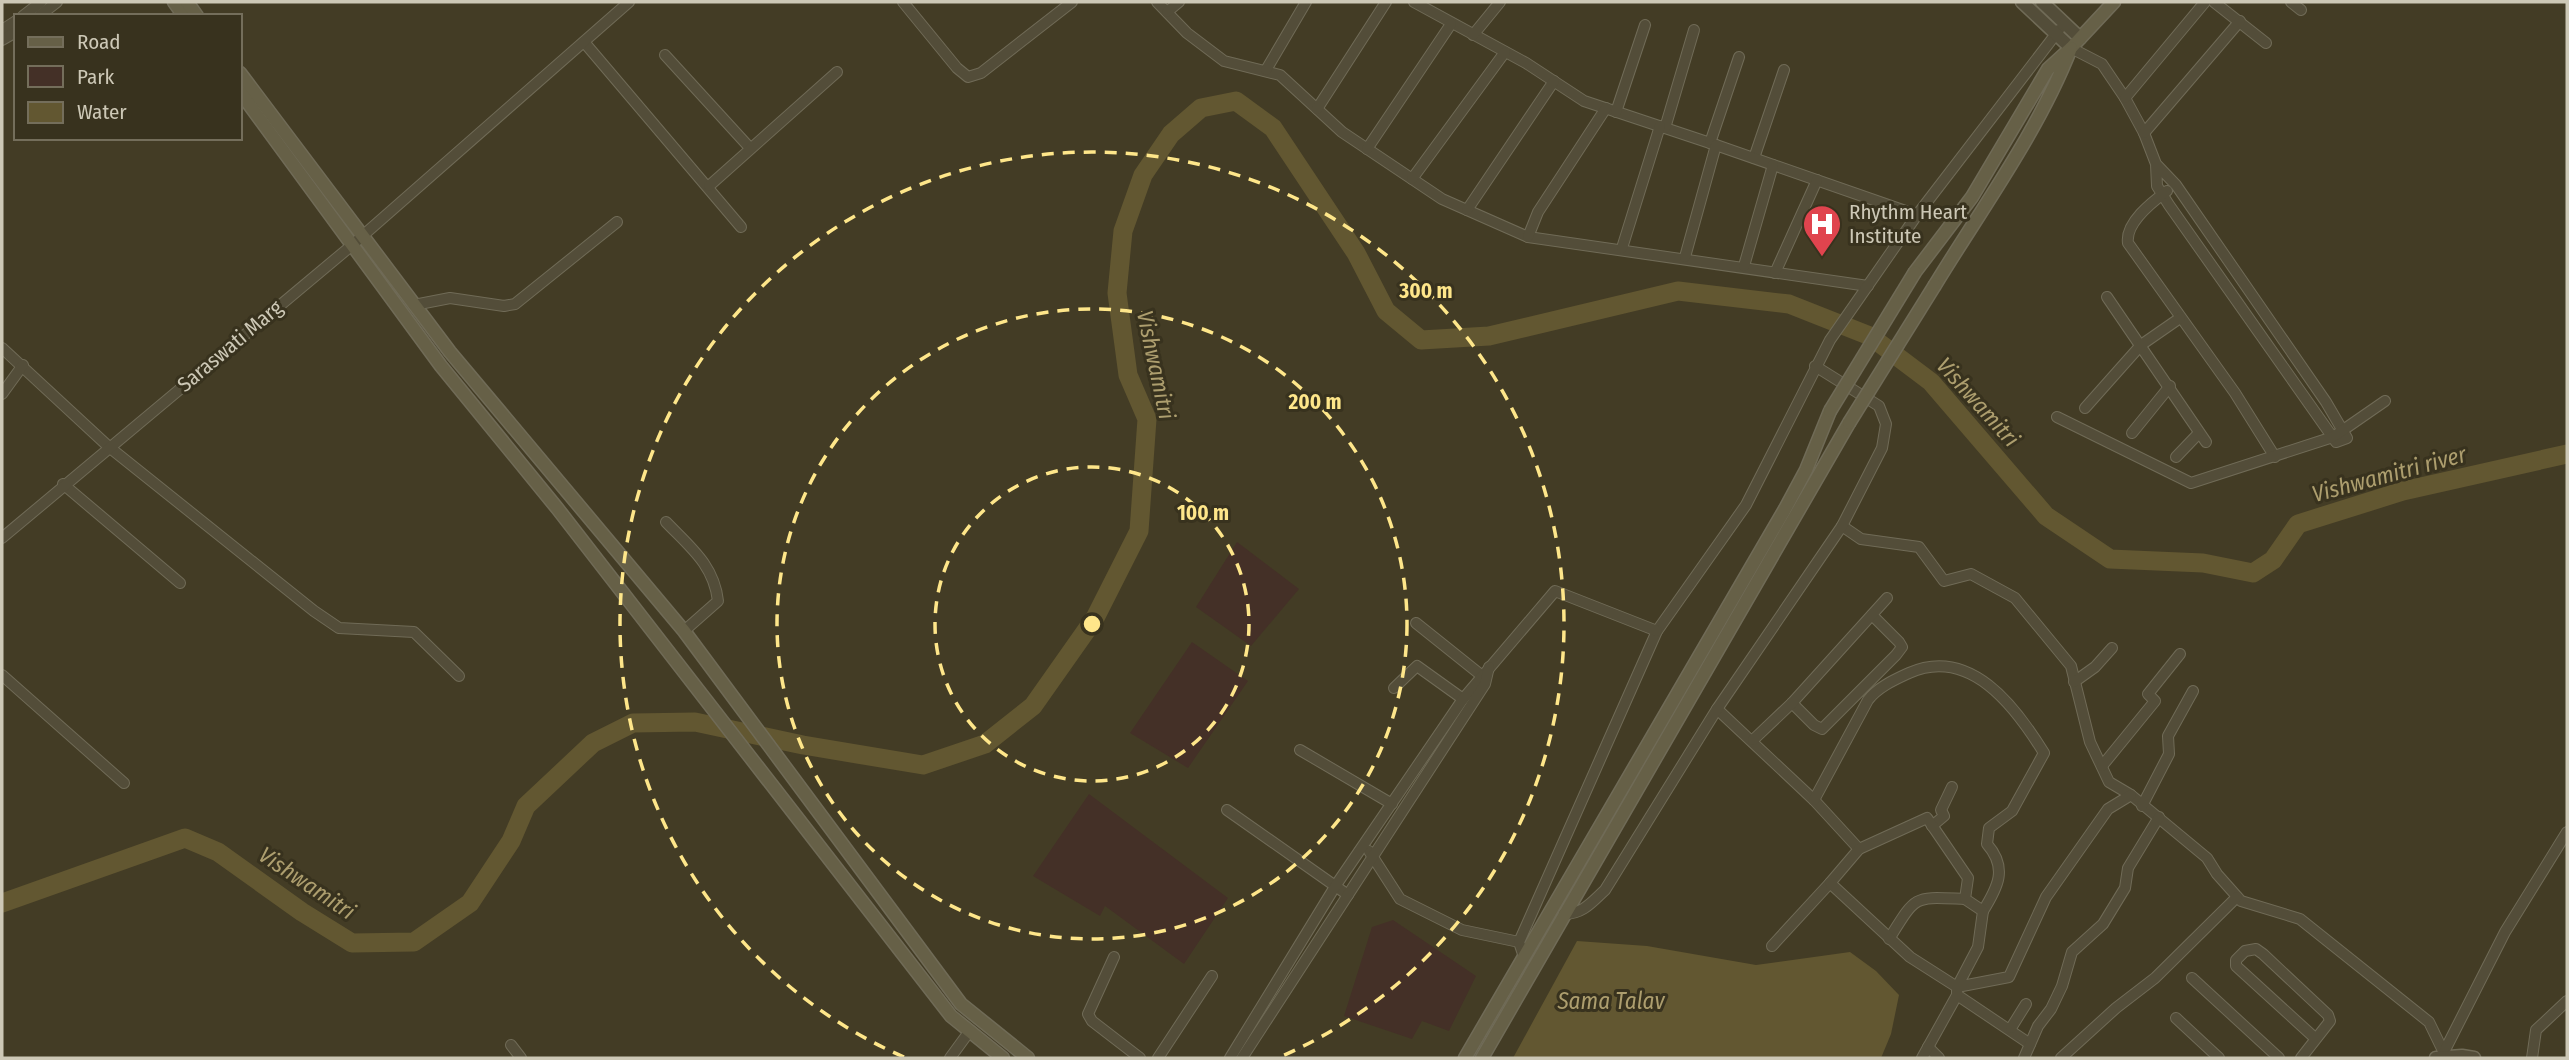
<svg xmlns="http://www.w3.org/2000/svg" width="2569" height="1060" font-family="'Fira Sans Condensed',sans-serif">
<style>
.green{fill:#443027}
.water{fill:#625731}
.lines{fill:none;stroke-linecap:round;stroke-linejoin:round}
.river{stroke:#625731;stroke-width:19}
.minor-casing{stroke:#706b57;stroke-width:12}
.tertiary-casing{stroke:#706b57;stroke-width:15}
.secondary-casing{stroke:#706b57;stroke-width:15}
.minor{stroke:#534d39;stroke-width:10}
.tertiary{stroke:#534d39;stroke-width:12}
.secondary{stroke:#666047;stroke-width:12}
.secondary-bridge-casing{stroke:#706b57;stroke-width:15;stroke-linecap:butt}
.secondary-bridge{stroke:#666047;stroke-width:12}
.ring{fill:none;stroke:#fee68a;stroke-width:3.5;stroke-dasharray:12 9}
.labels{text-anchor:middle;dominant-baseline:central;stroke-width:6;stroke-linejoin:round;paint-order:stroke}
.poi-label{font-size:21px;fill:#cdc8b6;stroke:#38321e;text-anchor:start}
.street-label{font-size:21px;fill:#cdc8b6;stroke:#38321e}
.water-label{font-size:23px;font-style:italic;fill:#ad9e6e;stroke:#38321e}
.centre{fill:#fee68a;stroke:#38321e;stroke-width:3.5}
.ring-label{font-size:21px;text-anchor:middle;font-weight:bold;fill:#fee68a;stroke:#38321e;stroke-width:6;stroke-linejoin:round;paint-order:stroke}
</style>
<rect width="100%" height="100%" fill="#433c25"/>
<g class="green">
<path d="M 1237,542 L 1299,589 L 1251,646 L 1196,607 Z"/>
<path d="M 1192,642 L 1248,681 L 1188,768 L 1130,733 Z"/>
<path d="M 1089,794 L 1228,898 L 1184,964 L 1105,906 L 1100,916 L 1033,876 Z"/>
<path d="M 1393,920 L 1476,976 L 1449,1031 L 1422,1021 L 1412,1039 L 1344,1016 L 1372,927 Z"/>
</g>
<path class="water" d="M 1577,941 L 1647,946 L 1756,965 L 1850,952 L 1876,971 L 1899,995 L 1891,1034 L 1881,1058 L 1513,1058 Z"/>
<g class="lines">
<path class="river" d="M 2,903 L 185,838 L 218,852 L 302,912 L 352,943 L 414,942 L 470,903 L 511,841 L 526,806 L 593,743 L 633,723 L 695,722 L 803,745 L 923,765 L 985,744 L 1033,706 L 1095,618 L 1139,531 L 1147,419 L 1128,375 L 1117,293 L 1123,231 L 1143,175 L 1171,134 L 1201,108 L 1236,101 L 1273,128 L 1356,253 L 1386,311 L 1421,340 L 1489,336 L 1678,291 L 1789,304 L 1870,336 L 1931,382 L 2046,516 L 2110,559 L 2203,563 L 2253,573 L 2273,560 L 2298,524 L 2403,491 L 2567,454"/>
<defs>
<g id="minor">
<path d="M 903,2 L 957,68 L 968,77 L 981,73 L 1072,2"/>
<path d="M 1157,2 L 1187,33 L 1224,61 L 1280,75 L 1342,132 L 1442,199 L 1528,237 L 1868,286"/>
<path d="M 1414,2 L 1526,63 L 1584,101 L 1716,145"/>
<path d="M 2214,2 L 2266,43"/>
<path d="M 2291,2 L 2301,10"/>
<path d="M 1167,12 L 1179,2"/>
<path d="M 23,16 L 41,2"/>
<path d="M 39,16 L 57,2"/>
<path d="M 2,30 L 16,21"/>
<path d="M 1473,35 L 1500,2"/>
<path d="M 2,40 L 16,32"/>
<path d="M 584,42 L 741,227"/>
<path d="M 2071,48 L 2102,64 L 2125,98 L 2144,133 L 2156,164 L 2157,186 L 2169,205 L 2336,442 L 2347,438 L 2326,402 L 2176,185 L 2156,164"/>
<path d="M 665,55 L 750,148"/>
<path d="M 1266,70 L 1306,2"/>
<path d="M 2125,98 L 2205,2"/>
<path d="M 1317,109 L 1386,2"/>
<path d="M 1616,112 L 1645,25"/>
<path d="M 1665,128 L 1694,30"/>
<path d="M 2144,133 L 2240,21"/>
<path d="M 1710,143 L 1739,57"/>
<path d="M 1367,149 L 1451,24"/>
<path d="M 1754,158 L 1784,70"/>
<path d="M 1412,179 L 1505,52"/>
<path d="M 709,186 L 837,72"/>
<path d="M 2167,191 C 2152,202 2125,223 2128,243 L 2235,393 L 2275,457"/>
<path d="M 1467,210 L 1554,81"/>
<path d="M 1528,237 L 1538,212 L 1606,108"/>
<path d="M 1622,248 L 1660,126"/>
<path d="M 1685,257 L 1716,145 L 1917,215"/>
<path d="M 1744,266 L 1773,165"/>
<path d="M 1775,273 L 1817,180"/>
<path d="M 2107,297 L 2206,442"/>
<path d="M 414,305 L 450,298 L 504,306 L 515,304 L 617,222"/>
<path d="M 2,348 L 109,447 L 314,611 L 339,628 L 414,632 L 459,676"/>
<path d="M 2,394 L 23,365"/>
<path d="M 2085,408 L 2141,345 L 2180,318"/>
<path d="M 2057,417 L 2191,483 L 2333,437 L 2385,401"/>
<path d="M 2132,433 L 2170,386"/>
<path d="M 2176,457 L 2199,433"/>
<path d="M 63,484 L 180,583"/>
<path d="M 666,522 C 690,547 714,565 718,601 L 684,631"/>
<path d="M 1842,526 L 1861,539 L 1919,547 L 1944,581 L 1971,574 L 2015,598 L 2071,666 L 2090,742 L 2109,782 L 2131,795 L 2207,858 L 2217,874 L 2241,901 L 2300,919 L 2429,1022 L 2446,1057"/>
<path d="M 2,538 L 351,246 L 629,2"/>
<path d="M 1416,623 L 1481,675"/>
<path d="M 2,675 L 124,783"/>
<path d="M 2074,682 L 2095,667 L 2112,648"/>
<path d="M 1394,688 L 1417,666 L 1463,699"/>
<path d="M 1792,703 L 1814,725 L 1822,729 L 1896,655 L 1902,647 L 1899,642 L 1872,615"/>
<path d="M 1717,709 L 1814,800 L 1859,849"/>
<path d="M 1753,740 L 1792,703 L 1887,598"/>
<path d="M 1300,750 L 1392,804"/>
<path d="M 2102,766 L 2155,701 L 2148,694 L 2180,654"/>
<path d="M 1814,800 L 1868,700 C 1878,687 1894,680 1909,673 C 1970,646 2015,706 2044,753 L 2012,811 L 1989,828 L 1987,844 C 2008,868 1998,887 1983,911"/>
<path d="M 2142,806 L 2169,754 L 2168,736 L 2193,691"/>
<path d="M 1227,810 L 1348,895"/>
<path d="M 1932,826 L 1944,816 L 1941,810 L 1952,787"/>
<path d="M 1369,851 L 1400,899 L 1462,930 L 1519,942"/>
<path d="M 1564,914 C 1583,914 1592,902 1605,890 L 1717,709 L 1842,526 L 1882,448 L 1886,424 L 1879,406 L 1815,366"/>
<path d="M 1889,939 C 1917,894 1913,897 1965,899"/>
<path d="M 1772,946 L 1830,883"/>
<path d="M 1523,954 L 1519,942 L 1657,631 L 1746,505 L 1830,340 L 1917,215 L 2059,30"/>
<path d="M 1114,957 L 1088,1014 L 1092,1021 L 1140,1058"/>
<path d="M 2192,978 L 2279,1058"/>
<path d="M 1957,995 L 2030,1044"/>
<path d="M 2176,1018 L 2219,1058"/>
<path d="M 2011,1028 L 2026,1004"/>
<path d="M 511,1045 L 521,1058"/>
<path d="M 1928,1047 L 1939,1058"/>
<path d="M 2444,1052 L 2505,932 L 2567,832"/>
<path d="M 950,1058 L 969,1032"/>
<path d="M 1158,1058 L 1212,976"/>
<path d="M 1230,1058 L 1336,885 L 1463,699 L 1555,591 L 1657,631"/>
<path d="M 1242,1058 L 1485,684 L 1489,667"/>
<path d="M 1922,1058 L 1957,995 L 1957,987 L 1978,947 L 1983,911 L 1965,899 L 1968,878 L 1927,818 L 1859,849 L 1830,883 L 1910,957 L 1957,987 L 2009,977 L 2046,897 L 2108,809 L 2131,795"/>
<path d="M 2024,1058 L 2038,1026 L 2051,1009 L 2062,986 L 2072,952 L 2103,924 L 2125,888 L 2128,868 L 2159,817"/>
<path d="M 2061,1058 L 2116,1008 L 2155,978 L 2237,897"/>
<path d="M 2301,1058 L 2330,1021 L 2328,1015 L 2263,954 L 2256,949 L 2245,951 L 2236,960 L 2236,966 L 2316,1039"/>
<path d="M 2532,1058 L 2536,1030 L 2567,1001"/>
</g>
<g id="tertiary">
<path d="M 2022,2 L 2071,48"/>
<path d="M 2042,2 L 2080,38"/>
<path d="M 2436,1058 L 2462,1056 L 2474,1058"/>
</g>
<g id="secondary">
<path d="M 174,2 L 184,16"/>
<path d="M 187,2 L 197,16"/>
<path d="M 2071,48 L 2114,2"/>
<path d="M 240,73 L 450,352 L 684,631 L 961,1004 L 1028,1058"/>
<path d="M 240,92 L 441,366 L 557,508 L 951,1016 L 1003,1058"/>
<path d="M 1915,272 L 1972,197 L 2048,69 L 2071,48 C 2038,132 1982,208 1935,285"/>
<path d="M 1465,1058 L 1785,509 L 1806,470 L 1830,411"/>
<path d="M 1482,1058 L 1849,423"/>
</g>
</defs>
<use href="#minor" class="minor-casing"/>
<use href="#tertiary" class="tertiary-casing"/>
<use href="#secondary" class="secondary-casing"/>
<use href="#minor" class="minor"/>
<use href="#tertiary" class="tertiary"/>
<use href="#secondary" class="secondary"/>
<defs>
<g id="secondary-bridge">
<path d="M 1830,411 L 1915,272"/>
<path d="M 1849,423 L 1935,285"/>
</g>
</defs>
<use href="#secondary-bridge" class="secondary-bridge-casing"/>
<use href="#secondary-bridge" class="secondary-bridge"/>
</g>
<g class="ring">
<circle cx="1092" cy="624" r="157"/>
<circle cx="1092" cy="624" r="315"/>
<path d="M904 1057A472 472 0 1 1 1280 1057"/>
</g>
<defs>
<symbol id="hospital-pin" viewBox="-11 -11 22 30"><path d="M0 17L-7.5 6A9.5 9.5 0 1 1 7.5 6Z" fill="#e0444e" stroke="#38321e"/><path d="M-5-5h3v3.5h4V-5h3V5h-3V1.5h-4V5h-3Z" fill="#fff"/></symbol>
</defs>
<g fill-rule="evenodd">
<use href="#hospital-pin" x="1800" y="202" width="44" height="60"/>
</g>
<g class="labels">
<g class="poi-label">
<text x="1849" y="212">Rhythm Heart<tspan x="1849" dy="24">Institute</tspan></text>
</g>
<g class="street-label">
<text transform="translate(230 346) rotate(-40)">Saraswati Marg</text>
</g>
<g class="water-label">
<text transform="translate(1156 365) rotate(78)">Vishwamitri</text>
<text transform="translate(1978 402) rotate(48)">Vishwamitri</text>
<text transform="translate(2389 474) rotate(-15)">Vishwamitri river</text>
<text transform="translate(307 883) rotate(34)">Vishwamitri</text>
<text x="1611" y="1001">Sama Talav</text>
</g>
</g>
<circle cx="1092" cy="624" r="10" class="centre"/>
<g class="ring-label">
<text x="1426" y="298">300 m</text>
<text x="1315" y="409">200 m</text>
<text x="1203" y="520">100 m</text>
</g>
<rect width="2569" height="1060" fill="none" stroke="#cdc8b6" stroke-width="7"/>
<rect x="14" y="14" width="228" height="126" fill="#38321e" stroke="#746e5b" stroke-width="2"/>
<rect x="28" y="37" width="35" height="10" fill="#666047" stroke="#746e5b" stroke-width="2"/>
<text x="77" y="49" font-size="21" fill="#cdc8b6">Road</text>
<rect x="28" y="66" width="35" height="21" fill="#443027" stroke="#746e5b" stroke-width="2"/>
<text x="77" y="84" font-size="21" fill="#cdc8b6">Park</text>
<rect x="28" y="102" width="35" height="21" fill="#625731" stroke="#746e5b" stroke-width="2"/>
<text x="77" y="119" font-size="21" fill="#cdc8b6">Water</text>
</svg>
